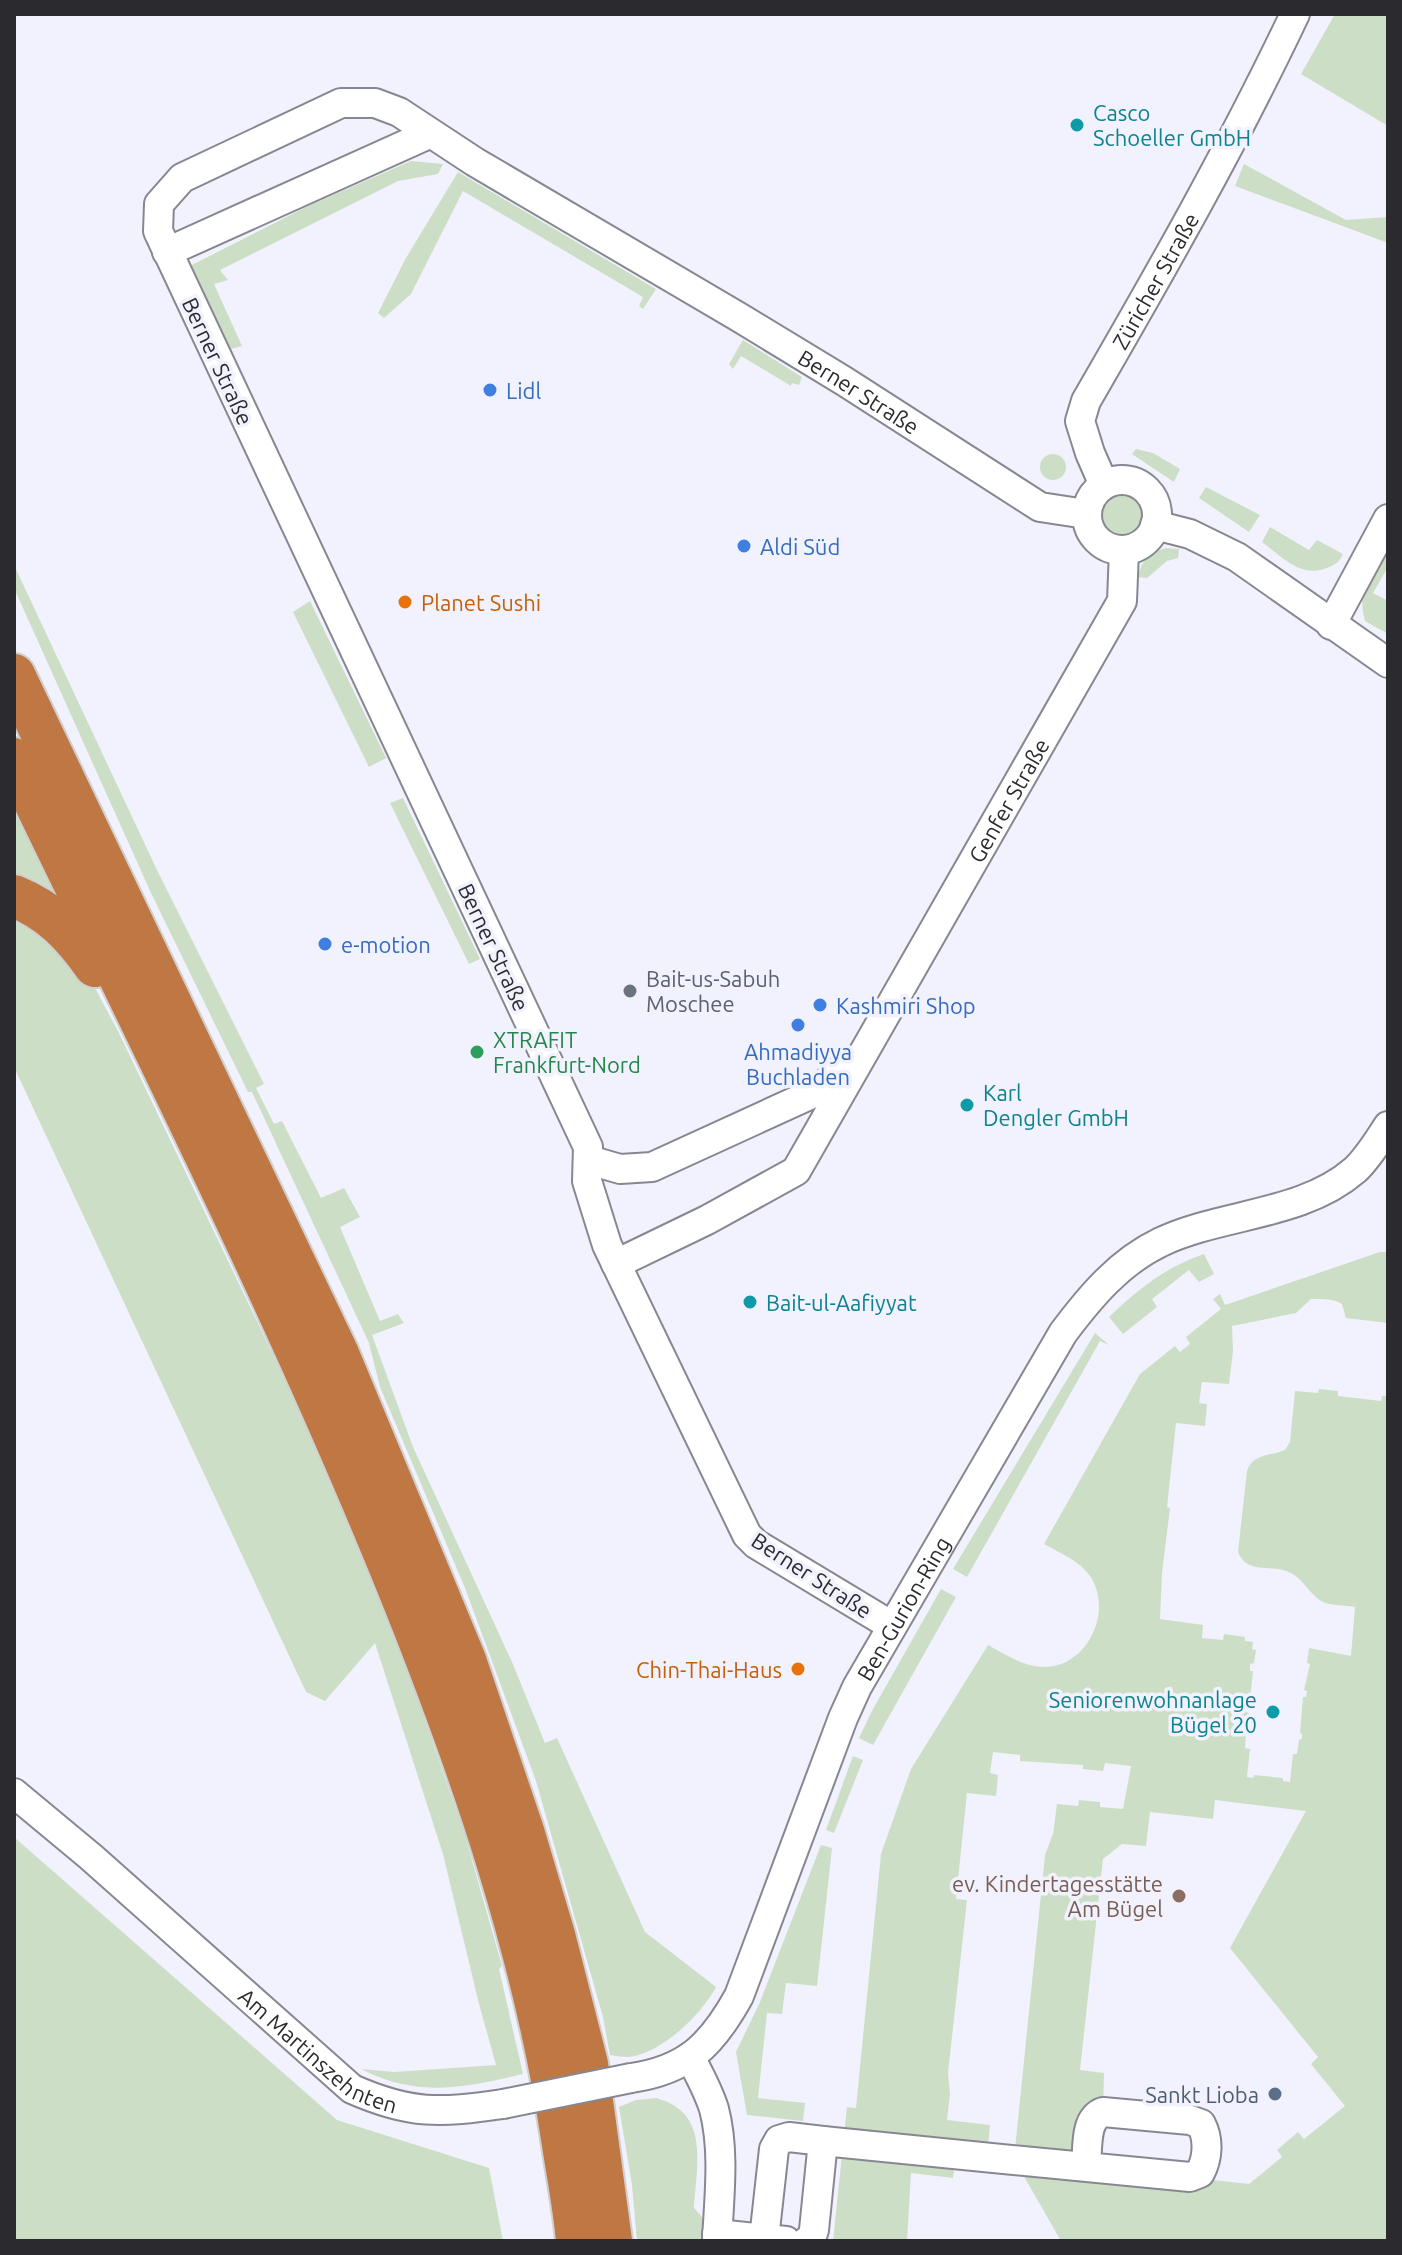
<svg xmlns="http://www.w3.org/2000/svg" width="1402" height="2255" font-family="Ubuntu,sans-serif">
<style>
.green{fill:#cddec6;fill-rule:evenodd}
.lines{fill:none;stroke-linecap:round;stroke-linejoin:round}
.minor-casing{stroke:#878792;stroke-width:32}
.highway-casing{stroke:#d0d0d1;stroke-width:46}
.minor{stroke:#fff;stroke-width:28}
.highway{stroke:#bf7743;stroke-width:42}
.minor-bridge-casing{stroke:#878792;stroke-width:32;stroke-linecap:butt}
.minor-bridge{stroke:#fff;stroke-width:28}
.culture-dot{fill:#0f9aa8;stroke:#f1f2fd;stroke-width:3}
.shop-dot{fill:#3f7fe0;stroke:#f1f2fd;stroke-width:3}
.food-dot{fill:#e8710a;stroke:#f1f2fd;stroke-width:3}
.worship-dot{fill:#6b7280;stroke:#f1f2fd;stroke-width:3}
.leisure-dot{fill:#2e9e5b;stroke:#f1f2fd;stroke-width:3}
.education-dot{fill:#8d6e63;stroke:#f1f2fd;stroke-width:3}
.service-dot{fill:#5c6f8a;stroke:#f1f2fd;stroke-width:3}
.labels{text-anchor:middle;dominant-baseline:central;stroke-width:7;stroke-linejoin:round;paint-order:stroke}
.culture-label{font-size:22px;fill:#0d838f;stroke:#f1f2fd;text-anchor:start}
.street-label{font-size:22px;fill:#2b2b2f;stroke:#f1f2fd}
.shop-label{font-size:22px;fill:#366cbe;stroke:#f1f2fd;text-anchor:start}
.food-label{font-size:22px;fill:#c56008;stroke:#f1f2fd;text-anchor:start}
.worship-label{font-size:22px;fill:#5b616d;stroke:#f1f2fd;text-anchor:start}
.leisure-label{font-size:22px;fill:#27864d;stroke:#f1f2fd;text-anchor:start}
.education-label{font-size:22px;fill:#785e54;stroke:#f1f2fd;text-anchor:end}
.service-label{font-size:22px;fill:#4e5e75;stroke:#f1f2fd;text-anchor:end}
</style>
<rect width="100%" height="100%" fill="#f1f2fd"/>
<g class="green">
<path d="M 1335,14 L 1388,14 L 1388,126 L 1301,74 Z"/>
<path d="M 411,161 L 443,164 L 438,174 L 398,181 L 220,270 L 228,280 L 214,284 L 242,346 L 231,349 L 188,267 L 308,206 Z"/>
<path d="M 1244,164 L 1346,220 L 1388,217 L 1388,243 L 1235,186 Z"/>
<path d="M 458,172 L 656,289 L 643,309 L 639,306 L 643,297 L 463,191 L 411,294 L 384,318 L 378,313 L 406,258 Z"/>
<path d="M 743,340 L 802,377 L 799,385 L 792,383 L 791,386 L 741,356 L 733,369 L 729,364 Z"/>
<path d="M 1136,449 L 1153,453 L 1180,469 L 1174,482 L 1132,454 Z"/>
<circle cx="1053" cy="467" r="13"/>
<path d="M 1206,487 L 1260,515 L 1249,532 L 1199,498 Z"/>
<circle cx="1122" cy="517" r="22"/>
<path d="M 1270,527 L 1309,550 L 1317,540 L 1343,554 C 1339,563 1333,566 1324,569 C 1299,577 1281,556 1262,542 Z"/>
<path d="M 1388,539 L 1388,567 L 1373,593 L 1388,601 L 1388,634 L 1365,621 C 1356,584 1371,570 1388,539 Z"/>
<path d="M 1166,548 L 1179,549 L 1178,558 L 1167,561 L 1147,578 L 1138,577 C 1142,560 1149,552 1166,548 Z"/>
<path d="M 14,565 L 157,870 L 264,1084 L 256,1088 L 274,1124 L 282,1121 L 321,1198 L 344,1188 L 360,1217 L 340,1227 L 380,1321 L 398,1314 L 404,1323 L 372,1335 L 413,1447 L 512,1662 L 545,1743 L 557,1738 L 645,1932 L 716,1987 C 702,2014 662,2053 629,2057 C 623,2057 616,2056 610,2055 L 603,2017 L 536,1781 L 465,1588 L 380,1387 L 369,1343 L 252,1092 L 248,1092 L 151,893 L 14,588 Z"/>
<path d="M 310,601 L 386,758 L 369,767 L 293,612 Z"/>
<path d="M 403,798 L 480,959 L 469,964 L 390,803 Z"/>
<path d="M 14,811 L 64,911 L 14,887 Z"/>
<path d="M 14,908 L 78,956 L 118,1031 L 287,1384 L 341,1505 L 399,1646 L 464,1832 L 502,1966 L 499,1969 L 523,2074 C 464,2088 418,2098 361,2069 L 394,2072 L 496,2065 L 479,2004 L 443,1854 L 375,1643 L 325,1701 L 306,1692 L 14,1067 Z"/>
<path d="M 1380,1252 L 1388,1252 L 1388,1323 L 1346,1318 L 1342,1304 C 1332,1298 1322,1299 1311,1299 L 1296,1313 L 1232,1326 L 1233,1351 L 1229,1384 L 1202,1382 L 1199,1403 L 1207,1404 L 1205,1426 L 1176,1423 L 1167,1507 L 1170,1508 L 1162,1573 L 1160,1619 L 1203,1625 L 1202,1638 L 1223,1640 L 1224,1634 L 1245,1637 L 1245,1641 L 1253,1642 L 1252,1649 L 1256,1650 L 1254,1663 L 1250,1664 L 1250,1671 L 1253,1671 L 1250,1700 L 1247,1700 L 1245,1712 L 1249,1713 L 1247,1727 L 1244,1727 L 1243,1734 L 1246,1735 L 1245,1748 L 1250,1749 L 1247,1777 L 1253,1778 L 1254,1775 L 1283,1778 L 1283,1781 L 1290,1782 L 1293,1754 L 1297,1754 L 1299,1740 L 1302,1739 L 1302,1734 L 1300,1733 L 1303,1697 L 1306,1697 L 1307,1691 L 1304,1690 L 1310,1664 L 1307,1663 L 1309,1648 L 1351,1656 L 1355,1607 C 1346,1605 1331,1606 1323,1602 C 1307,1593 1302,1574 1283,1570 C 1265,1566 1246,1572 1238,1552 L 1247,1471 C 1252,1454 1271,1456 1285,1450 L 1290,1442 L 1295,1391 L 1318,1393 L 1319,1389 L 1338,1391 L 1338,1396 L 1381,1401 L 1382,1396 L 1388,1396 L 1388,2241 L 1061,2241 L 1014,2159 L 1045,1855 L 1053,1834 L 1057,1804 L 1078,1806 L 1079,1800 L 1100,1802 L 1100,1807 L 1123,1809 L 1131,1766 L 1105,1763 L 1103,1771 L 1083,1769 L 1083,1765 L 1020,1761 L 1020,1755 L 993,1752 L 990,1773 L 998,1775 L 996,1796 L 967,1793 L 956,1899 L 967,1900 L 948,2073 L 950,2094 L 947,2120 L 990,2125 L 987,2157 L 956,2154 L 953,2178 L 911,2173 L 907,2241 L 833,2241 L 847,2107 L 856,2108 L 881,1854 L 911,1769 L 988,1645 C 1007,1655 1023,1667 1045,1667 C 1087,1667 1114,1611 1090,1576 C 1080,1561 1060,1553 1044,1544 L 1140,1374 L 1175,1346 L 1180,1352 L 1190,1344 L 1186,1337 L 1221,1309 L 1213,1299 L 1220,1294 L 1225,1305 ZM 1215,1800 L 1306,1811 L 1230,1948 L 1318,2057 L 1311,2064 L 1345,2106 L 1304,2139 L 1298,2132 L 1277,2150 L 1282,2157 L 1249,2184 L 1086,2166 L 1103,2112 L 1104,2073 L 1080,2070 L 1103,1859 L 1122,1844 L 1146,1846 L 1150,1812 L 1213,1819 Z"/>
<path d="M 1204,1254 L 1214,1274 L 1199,1282 L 1189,1270 L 1152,1299 L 1157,1307 L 1123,1334 L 1109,1317 C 1138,1289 1166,1267 1204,1254 Z"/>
<path d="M 1095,1333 L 1109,1345 L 1100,1341 L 967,1577 L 953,1569 Z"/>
<path d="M 941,1589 L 956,1597 L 873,1745 L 859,1738 L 873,1709 Z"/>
<path d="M 853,1756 L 863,1760 L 834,1833 L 826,1830 Z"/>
<path d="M 14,1837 L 337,2120 L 489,2168 L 503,2241 L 14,2241 Z"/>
<path d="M 821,1845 L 832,1848 L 817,1986 L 786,1983 L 782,2014 L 767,2013 L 758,2098 L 805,2103 L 803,2121 L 747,2115 L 736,2052 L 760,2002 Z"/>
<path d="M 656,2098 C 710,2112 697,2165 694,2208 L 717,2234 L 709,2241 L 637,2241 L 632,2185 L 619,2107 L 636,2100 Z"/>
</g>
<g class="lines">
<defs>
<g id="minor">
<path d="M 167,252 L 429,134"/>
<circle cx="1122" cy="515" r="35"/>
<path id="s1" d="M 1104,485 L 1090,453 L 1080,421 L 1086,401 C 1160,273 1232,147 1295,14"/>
<path d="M 1155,525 L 1190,534 L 1237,557 L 1388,663"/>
<path d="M 1331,625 L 1388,519"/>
<path d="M 589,1160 L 620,1169 L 652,1167 L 816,1092 L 850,1062"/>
<path id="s2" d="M 616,1264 L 707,1220 L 796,1171 L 1122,601 L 1124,550"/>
<path id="s3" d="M 892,1626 L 756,1544 L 747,1535 L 607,1245 L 587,1181 L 588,1147 L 158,231 L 159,204 L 182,178 L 341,103 L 375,103 L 399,112 L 475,162 L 737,316 L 844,381 L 1040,507 L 1086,514"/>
<path id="s4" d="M 14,1793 L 91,1857 L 352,2089 C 411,2115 440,2113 503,2104"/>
<path d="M 690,2057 C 699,2074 708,2090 714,2109 C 725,2151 719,2198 717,2241"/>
<path id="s5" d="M 631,2078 C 687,2070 712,2045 739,1996 L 843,1718 L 857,1687 L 1063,1333 C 1090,1297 1119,1262 1161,1242 C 1222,1213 1302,1216 1355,1170 C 1368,1158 1378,1141 1388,1126"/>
<path d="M 823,2141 C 945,2154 1068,2165 1190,2177 L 1200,2173 C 1208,2158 1209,2139 1201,2124 L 1190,2120 L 1103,2112 C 1084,2119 1088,2149 1086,2167"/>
<path d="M 717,2234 L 786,2241"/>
<path d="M 764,2239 L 774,2149 L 779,2140 L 789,2137 L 823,2141 L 814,2230 L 811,2239 L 807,2241"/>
</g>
<g id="highway">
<path d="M 14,675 L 338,1354 L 465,1660 L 523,1831 L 554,1935 L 587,2064 L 611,2241"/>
<path d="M 14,759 C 148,1038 289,1315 404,1602 C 473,1775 534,1953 562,2138 C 567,2172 574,2206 577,2241"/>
<path d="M 14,896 C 51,911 73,935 95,966"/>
</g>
</defs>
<use href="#minor" class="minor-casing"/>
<use href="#highway" class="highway-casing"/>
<use href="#minor" class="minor"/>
<use href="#highway" class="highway"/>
<defs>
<path id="minor-bridge" d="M 503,2104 L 631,2078"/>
</defs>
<use href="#minor-bridge" class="minor-bridge-casing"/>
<use href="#minor-bridge" class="minor-bridge"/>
</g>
<g class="culture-dot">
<circle cx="1077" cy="125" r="8"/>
<circle cx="967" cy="1105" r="8"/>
<circle cx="750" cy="1302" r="8"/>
<circle cx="1273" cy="1712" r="8"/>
</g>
<g class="shop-dot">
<circle cx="490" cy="390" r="8"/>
<circle cx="744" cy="546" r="8"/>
<circle cx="325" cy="944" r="8"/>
<circle cx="820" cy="1005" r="8"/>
<circle cx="798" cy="1025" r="8"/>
</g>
<g class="food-dot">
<circle cx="405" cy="602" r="8"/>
<circle cx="798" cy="1669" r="8"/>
</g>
<circle class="worship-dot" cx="630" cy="991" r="8"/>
<circle class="leisure-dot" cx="477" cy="1052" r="8"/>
<circle class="education-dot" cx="1179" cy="1896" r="8"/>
<circle class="service-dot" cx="1275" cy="2094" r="8"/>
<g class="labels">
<g class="culture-label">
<text x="1093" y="112">Casco<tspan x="1093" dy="25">Schoeller GmbH</tspan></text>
<text x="983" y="1092">Karl<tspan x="983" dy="25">Dengler GmbH</tspan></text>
<text x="766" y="1302">Bait-ul-Aafiyyat</text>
<text x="1257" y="1699" text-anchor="end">Seniorenwohnanlage<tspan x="1257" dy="25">Bügel 20</tspan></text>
</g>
<g class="street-label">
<text stroke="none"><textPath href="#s1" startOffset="228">Züricher Straße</textPath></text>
<text transform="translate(218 361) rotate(65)">Berner Straße</text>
<text stroke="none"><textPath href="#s3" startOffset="2442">Berner Straße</textPath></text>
<text stroke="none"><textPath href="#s2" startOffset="630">Genfer Straße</textPath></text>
<text transform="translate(494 947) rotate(65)">Berner Straße</text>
<text transform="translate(812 1575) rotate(33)">Berner Straße</text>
<text stroke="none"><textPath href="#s5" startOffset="564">Ben-Gurion-Ring</textPath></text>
<text stroke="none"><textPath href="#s4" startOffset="400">Am Martinszehnten</textPath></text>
</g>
<g class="shop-label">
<text x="506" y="390">Lidl</text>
<text x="760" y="546">Aldi Süd</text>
<text x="341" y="944">e-motion</text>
<text x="836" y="1005">Kashmiri Shop</text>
<text x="798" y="1051" text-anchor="middle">Ahmadiyya<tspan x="798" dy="25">Buchladen</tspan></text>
</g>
<g class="food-label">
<text x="421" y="602">Planet Sushi</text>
<text x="782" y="1669" text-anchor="end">Chin-Thai-Haus</text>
</g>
<g class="worship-label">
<text x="646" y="978">Bait-us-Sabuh<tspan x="646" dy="25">Moschee</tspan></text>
</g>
<g class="leisure-label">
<text x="493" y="1039">XTRAFIT<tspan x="493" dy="25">Frankfurt-Nord</tspan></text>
</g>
<g class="education-label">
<text x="1163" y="1883">ev. Kindertagesstätte<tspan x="1163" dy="25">Am Bügel</tspan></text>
</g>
<g class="service-label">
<text x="1259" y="2094">Sankt Lioba</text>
</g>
</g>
<rect width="1402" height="2255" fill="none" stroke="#2b2b2f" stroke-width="32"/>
</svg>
